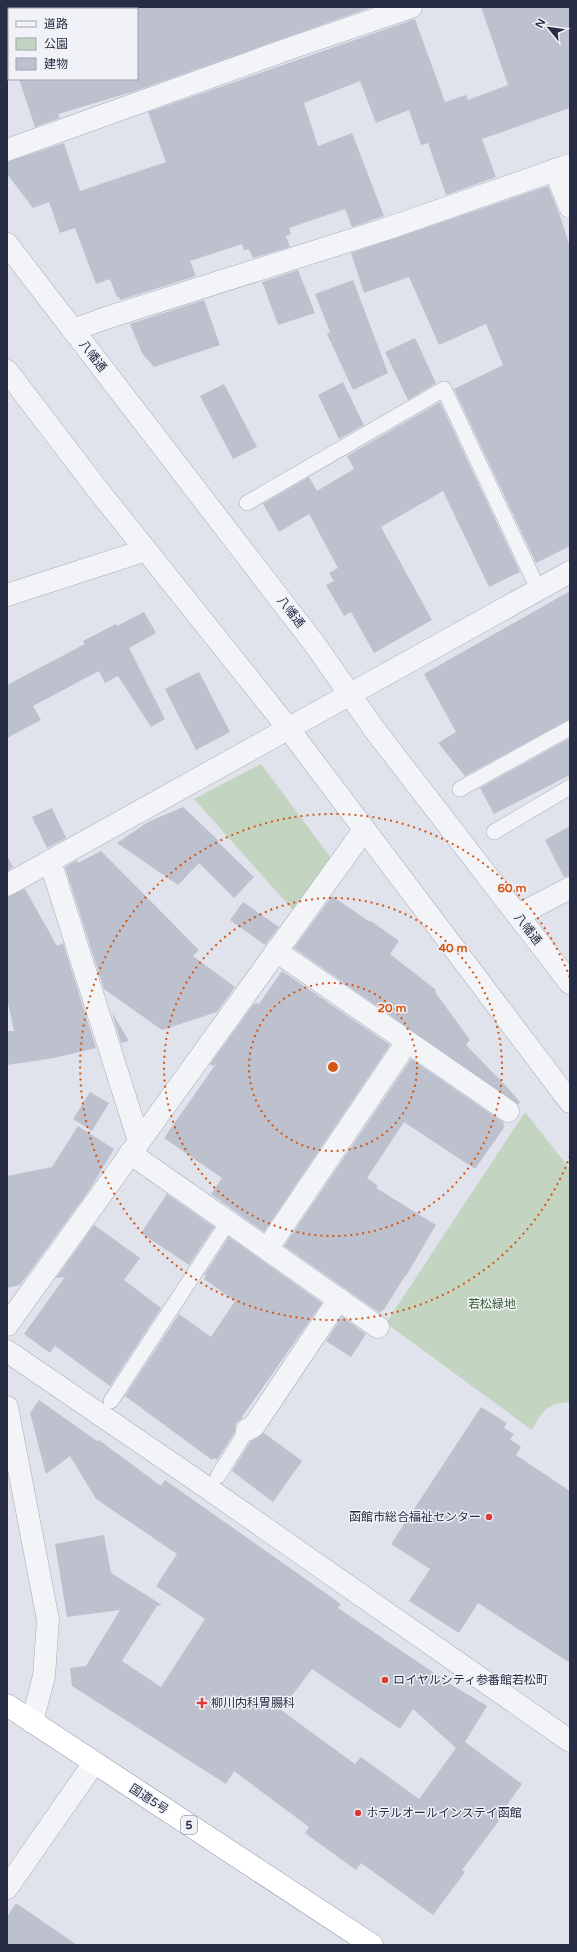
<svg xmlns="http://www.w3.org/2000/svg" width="577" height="1952" font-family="'Varela Round','Noto Sans JP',sans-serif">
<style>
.green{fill:#c3d5c0}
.building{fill:#bdc1ce;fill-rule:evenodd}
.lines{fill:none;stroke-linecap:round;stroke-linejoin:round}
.service-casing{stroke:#a8acb9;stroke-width:16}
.minor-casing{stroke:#a8acb9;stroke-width:23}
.tertiary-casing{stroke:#a8acb9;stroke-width:23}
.trunk-casing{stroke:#868da3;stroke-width:23}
.service{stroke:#f3f4f8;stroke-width:15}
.minor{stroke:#f3f4f8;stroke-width:22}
.tertiary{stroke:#f3f4f8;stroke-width:22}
.trunk{stroke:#fff;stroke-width:22}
.ring{fill:none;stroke:#d55512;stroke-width:2;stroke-dasharray:2 4}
.poi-dot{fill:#dc3939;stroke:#f0f2f8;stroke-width:1.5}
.labels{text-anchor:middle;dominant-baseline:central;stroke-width:3;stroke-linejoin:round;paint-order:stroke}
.shield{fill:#f0f2f8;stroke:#63687a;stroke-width:1}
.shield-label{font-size:11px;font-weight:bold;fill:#272d44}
.street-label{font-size:12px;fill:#272d44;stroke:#f0f2f8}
.park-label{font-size:12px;fill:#346133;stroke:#f0f2f8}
.poi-label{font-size:12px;fill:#272d44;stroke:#f0f2f8;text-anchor:start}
.centre{fill:#d55512;stroke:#f0f2f8;stroke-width:2}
.ring-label{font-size:12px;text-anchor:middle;font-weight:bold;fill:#d55512;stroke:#f0f2f8;stroke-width:3;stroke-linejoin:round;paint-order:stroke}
</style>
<rect width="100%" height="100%" fill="#e0e3eb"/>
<g class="green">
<path d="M 261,764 L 331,858 L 293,910 L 194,799 Z"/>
<path d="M 525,1112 L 570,1169 L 570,1402 C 546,1404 543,1410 532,1430 L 386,1323 Z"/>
</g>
<g class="building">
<path d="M 137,7 L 372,7 L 132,92 L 58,114 L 60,118 L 35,127 L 19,79 L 137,79 Z"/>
<path d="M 481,7 L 570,7 L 570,108 L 482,139 L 496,177 L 446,195 L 428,143 L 421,145 L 409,110 L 376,123 L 360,81 L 304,103 L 318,146 L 352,133 L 384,216 L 352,227 L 345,209 L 289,228 L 291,234 L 286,236 L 290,247 L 253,258 L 249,249 L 244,250 L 242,244 L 190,261 L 196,276 L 120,300 L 119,297 L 117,297 L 110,279 L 96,284 L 75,228 L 60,233 L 49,202 L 33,208 L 7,174 L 7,162 L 64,143 L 80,191 L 166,162 L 148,112 L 415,19 L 445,102 L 466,95 L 468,100 L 508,85 Z"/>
<path d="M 548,186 L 559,213 L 570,247 L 570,546 L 536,563 L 454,389 L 503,365 L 486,324 L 439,345 L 409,277 L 364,293 L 351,253 Z"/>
<path d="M 298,270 L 315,313 L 278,325 L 262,282 Z"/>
<path d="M 353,280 L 388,373 L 353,390 L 327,334 L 330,332 L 315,294 Z"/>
<path d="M 204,300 L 220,345 L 154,367 L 142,353 L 130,324 Z"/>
<path d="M 415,338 L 436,383 L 408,400 L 385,352 Z"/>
<path d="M 343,382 L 364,425 L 339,439 L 318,395 Z"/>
<path d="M 224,384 L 257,447 L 233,459 L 200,396 Z"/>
<path d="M 440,402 L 520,572 L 489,587 L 443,491 L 381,527 L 432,620 L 374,653 L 351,612 L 344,616 L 326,585 L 334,581 L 329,573 L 338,568 L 309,514 L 279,532 L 263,504 L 309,477 L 317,491 L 354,469 L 347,456 Z"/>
<path d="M 570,591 L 570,719 L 465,776 L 438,743 L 456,732 L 424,674 Z"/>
<path d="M 144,612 L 156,633 L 129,648 L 165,719 L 151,727 L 118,676 L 105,683 L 99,671 L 33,706 L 41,720 L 7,738 L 7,685 L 85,644 L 83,641 L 116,624 L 117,626 Z"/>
<path d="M 199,672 L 230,732 L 196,750 L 165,689 Z"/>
<path d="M 570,738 L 570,775 L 494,814 L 480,788 Z"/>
<path d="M 183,807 L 219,841 L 218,842 L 254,877 L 234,898 L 199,863 L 178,885 L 117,843 L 148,822 Z"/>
<path d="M 52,808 L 66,838 L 47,848 L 32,817 Z"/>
<path d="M 570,826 L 570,876 L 564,877 L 545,840 Z"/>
<path d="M 101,851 L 199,950 L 193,956 L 235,987 L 217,1012 L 162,1030 L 104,989 L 65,867 L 77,860 L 78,863 Z"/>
<path d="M 7,856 L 13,867 L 7,871 Z"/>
<path d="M 25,889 L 57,946 L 63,943 L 96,1048 L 54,1058 L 7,1065 L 7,1031 L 14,1031 L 7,999 L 7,897 Z"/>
<path d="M 332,896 L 370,922 L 371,921 L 399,941 L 390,954 L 436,990 L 435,992 L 470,1040 L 466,1045 L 507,1087 L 520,1102 L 518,1105 L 294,948 Z"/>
<path d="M 243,902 L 279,927 L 265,945 L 230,920 Z"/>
<path d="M 282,971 L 390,1045 L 264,1232 L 211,1194 L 222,1178 L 164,1138 L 216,1064 L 212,1066 L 210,1064 L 253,1005 L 257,1003 L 259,1004 Z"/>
<path d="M 112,1013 L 129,1041 L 121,1043 Z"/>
<path d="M 411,1059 L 504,1123 L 503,1125 L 505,1126 L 475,1169 L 404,1122 L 367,1178 L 378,1186 L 376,1188 L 436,1225 L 406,1276 L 405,1276 L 383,1311 L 382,1310 L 380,1313 L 284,1246 Z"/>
<path d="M 90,1092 L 109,1103 L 92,1131 L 73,1119 Z"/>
<path d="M 78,1126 L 114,1149 L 90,1189 L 20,1285 L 7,1288 L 7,1176 L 52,1167 Z"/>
<path d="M 167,1194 L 214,1227 L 189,1265 L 141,1233 Z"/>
<path d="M 94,1225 L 140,1258 L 124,1280 L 161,1308 L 110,1386 L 55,1346 L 50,1353 L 24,1334 L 65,1277 L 56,1278 Z"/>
<path d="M 229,1237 L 322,1303 L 242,1417 L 243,1418 L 236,1423 L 235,1432 L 217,1460 L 214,1458 L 212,1460 L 125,1396 L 179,1314 L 211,1337 L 235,1301 L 204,1279 L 206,1276 L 204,1275 Z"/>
<path d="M 342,1317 L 366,1334 L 351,1357 L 326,1341 Z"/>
<path d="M 39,1400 L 97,1441 L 99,1440 L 161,1486 L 165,1480 L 341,1604 L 338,1608 L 452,1685 L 487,1706 L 465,1742 L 522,1784 L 499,1816 L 501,1818 L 462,1870 L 465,1872 L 433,1915 L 361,1863 L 356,1870 L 305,1833 L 309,1827 L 234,1771 L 226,1784 L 72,1686 L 70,1668 L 86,1666 L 120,1610 L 67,1617 L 55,1544 L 104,1535 L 111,1573 L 162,1605 L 157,1606 L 122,1661 L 161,1687 L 205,1619 L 156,1586 L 177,1554 L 96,1499 L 70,1456 L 46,1474 L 30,1413 ZM 312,1669 L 400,1729 L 413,1709 L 456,1748 L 419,1799 L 361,1757 L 355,1764 L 281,1710 Z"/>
<path d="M 481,1407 L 507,1423 L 504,1428 L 514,1434 L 510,1439 L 521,1447 L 516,1455 L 570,1491 L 570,1663 L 478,1603 L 459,1633 L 409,1601 L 430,1569 L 391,1544 Z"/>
<path d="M 264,1433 L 302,1461 L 273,1502 L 232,1471 L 250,1442 Z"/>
<path d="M 16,1903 L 77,1945 L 7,1945 L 7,1917 Z"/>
</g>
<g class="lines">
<defs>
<g id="service">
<path d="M 247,503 L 444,389 L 538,589"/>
<path d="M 460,789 L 570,728"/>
<path d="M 494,832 L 570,787"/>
<path d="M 111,1401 L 228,1222"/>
<path d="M 218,1476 L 247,1430"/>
</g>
<g id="minor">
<path d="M 7,150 L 291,48 L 411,7"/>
<path d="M 555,170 L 570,207"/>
<path d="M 73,330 L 106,318 L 386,229 L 570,165"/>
<path d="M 7,595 L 146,550"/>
<path d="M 50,861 L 139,1141"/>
<path d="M 7,885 L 570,572"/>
<path d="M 518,915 L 570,888"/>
<path d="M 276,951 L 508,1111"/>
<path d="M 130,1153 L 378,1327"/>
<path d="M 267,1249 L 407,1042"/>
<path d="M 7,1325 L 364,830"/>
<path d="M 7,1351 L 206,1487 L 570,1741"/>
<path d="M 7,1407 L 48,1620 L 44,1676 L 32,1722"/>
<path d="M 247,1430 L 254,1426 L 339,1299"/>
<path d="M 7,1888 L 94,1763"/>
</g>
<g id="tertiary">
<path d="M 7,244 L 316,646 L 374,729 L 570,983"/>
<path d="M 7,371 L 98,490 L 288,728 L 570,1102"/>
</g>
<path id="trunk" d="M 7,1705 L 372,1945"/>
</defs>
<use href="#service" class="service-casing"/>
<use href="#minor" class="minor-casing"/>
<use href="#tertiary" class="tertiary-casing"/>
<use href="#trunk" class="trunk-casing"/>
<use href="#service" class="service"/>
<use href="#minor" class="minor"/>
<use href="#tertiary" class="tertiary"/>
<use href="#trunk" class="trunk"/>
</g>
<g class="ring">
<circle cx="333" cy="1067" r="84"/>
<circle cx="333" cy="1067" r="169"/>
<path d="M570 1156A253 253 0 1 1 570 978"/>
</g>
<g class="poi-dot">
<circle cx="489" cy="1517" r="4"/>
<circle cx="385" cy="1680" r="4"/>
<path d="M200 1697h4v4h4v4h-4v4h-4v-4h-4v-4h4z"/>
<circle cx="358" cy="1813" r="4"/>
</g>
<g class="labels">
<rect class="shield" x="181" y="1816" width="16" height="18" rx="3"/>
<g class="shield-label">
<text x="189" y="1825">5</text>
</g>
<g class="street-label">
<text transform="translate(93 356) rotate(52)">八幡通</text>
<text transform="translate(291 612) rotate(52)">八幡通</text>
<text transform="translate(528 929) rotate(52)">八幡通</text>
<text transform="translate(149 1799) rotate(33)">国道5号</text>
</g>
<g class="park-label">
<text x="492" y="1304">若松緑地</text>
</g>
<g class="poi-label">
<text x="481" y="1517" text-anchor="end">函館市総合福祉センター</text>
<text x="393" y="1680">ロイヤルシティ参番館若松町</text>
<text x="211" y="1703">柳川内科胃腸科</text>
<text x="366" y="1813">ホテルオールインステイ函館</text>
</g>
</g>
<circle cx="333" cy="1067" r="6" class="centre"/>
<g class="ring-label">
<text x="512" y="892">60 m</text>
<text x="453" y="952">40 m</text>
<text x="392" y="1012">20 m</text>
</g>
<rect width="577" height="1952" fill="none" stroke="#272d44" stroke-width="16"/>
<rect x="8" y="8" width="130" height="72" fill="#f0f2f8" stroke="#a0a3b0"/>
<rect x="16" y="21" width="20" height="6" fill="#f3f4f8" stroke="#a0a3b0"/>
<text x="44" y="28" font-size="12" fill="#272d44">道路</text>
<rect x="16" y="38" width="20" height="12" fill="#c3d5c0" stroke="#a0a3b0"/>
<text x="44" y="48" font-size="12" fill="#272d44">公園</text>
<rect x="16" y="58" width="20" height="12" fill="#bdc1ce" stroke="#a0a3b0"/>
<text x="44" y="68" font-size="12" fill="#272d44">建物</text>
<g transform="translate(549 28) rotate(299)" stroke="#f0f2f8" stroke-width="3" paint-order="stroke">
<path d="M0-3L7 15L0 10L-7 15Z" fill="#272d44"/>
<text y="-6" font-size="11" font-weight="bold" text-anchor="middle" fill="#272d44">N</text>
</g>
</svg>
